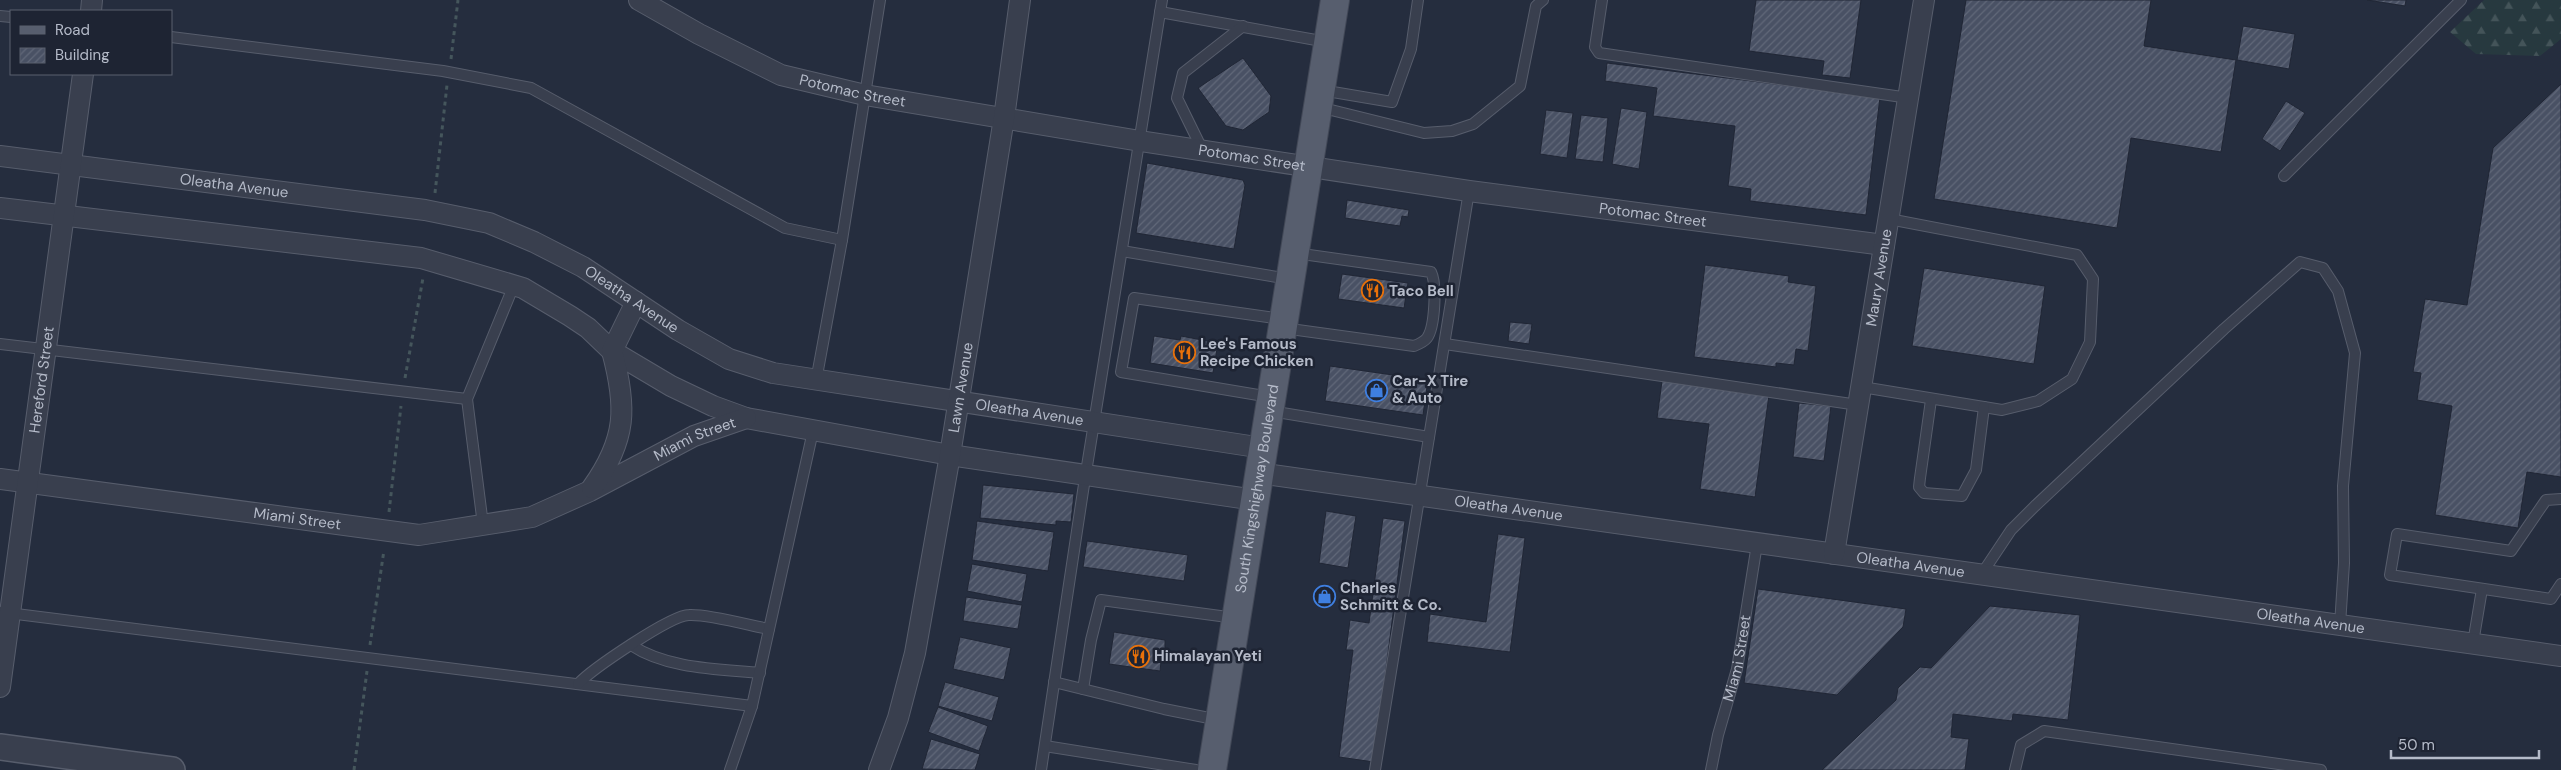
<svg xmlns="http://www.w3.org/2000/svg" width="2561" height="770" font-family="'DM Sans',sans-serif">
<style>
.forest{fill:url(#forest-firs)}
.building{fill:url(#building-hatch);stroke:#202635}
.lines{fill:none;stroke-linecap:round;stroke-linejoin:round}
.service-casing{stroke:#575d6c;stroke-width:12}
.minor-casing{stroke:#575d6c;stroke-width:22}
.tertiary-casing{stroke:#575d6c;stroke-width:28}
.primary-casing{stroke:#424857;stroke-width:30}
.path{stroke:#45565c;stroke-width:3;stroke-dasharray:4 4;stroke-linecap:butt}
.service{stroke:#393f4e;stroke-width:10}
.minor{stroke:#393f4e;stroke-width:20}
.tertiary{stroke:#393f4e;stroke-width:25}
.primary{stroke:#575e6e;stroke-width:28}
.labels{text-anchor:middle;dominant-baseline:central;stroke-width:5;stroke-linejoin:round;paint-order:stroke}
.street-label{font-size:15px;fill:#b5bbc9;stroke:#1e2433}
.poi-label{font-size:15px;font-weight:bold;fill:#b5bbc9;stroke:#1e2433;text-anchor:start}
</style>
<defs>
<pattern id="forest-firs" width="22" height="20" patternUnits="userSpaceOnUse" patternTransform="scale(1.25)"><rect width="22" height="20" fill="#27393f"/><path d="M5 1l3.5 6h-7zM16 11l3.5 6h-7z" fill="#445459"/></pattern>
<pattern id="building-hatch" width="6" height="6" patternUnits="userSpaceOnUse" patternTransform="scale(1.25)"><rect width="6" height="6" fill="#495164"/><path d="M-1 1l2-2M0 6l6-6M5 7l2-2" fill="none" stroke="#616879"/></pattern>
</defs>
<rect width="100%" height="100%" fill="#252d3e"/>
<path class="forest" d="M 2484,0 L 2561,0 L 2561,39 L 2540,56 L 2476,54 L 2450,32 Z"/>
<g class="building">
<path d="M 1756,0 L 1861,0 L 1850,78 L 1822,75 L 1824,61 L 1749,51 Z"/>
<path d="M 1966,0 L 2151,0 L 2144,46 L 2236,60 L 2221,152 L 2131,138 L 2117,228 L 1934,199 Z"/>
<path d="M 2367,0 L 2406,0 L 2405,6 Z"/>
<path d="M 2243,26 L 2295,34 L 2289,69 L 2237,60 Z"/>
<path d="M 1243,58 L 1271,96 L 1269,112 L 1243,130 L 1226,126 L 1198,88 Z"/>
<path d="M 1607,63 L 1880,97 L 1866,215 L 1750,201 L 1751,189 L 1728,186 L 1735,126 L 1653,116 L 1657,88 L 1605,81 Z"/>
<path d="M 2561,84 L 2561,477 L 2527,472 L 2518,528 L 2435,515 L 2452,406 L 2417,400 L 2421,373 L 2413,372 L 2425,299 L 2467,305 L 2493,148 Z"/>
<path d="M 2286,101 L 2305,113 L 2280,151 L 2262,139 Z"/>
<path d="M 1621,108 L 1647,112 L 1639,169 L 1612,164 Z"/>
<path d="M 1546,110 L 1573,113 L 1567,158 L 1540,154 Z"/>
<path d="M 1581,115 L 1608,118 L 1603,162 L 1575,159 Z"/>
<path d="M 1147,163 L 1243,180 L 1245,185 L 1234,249 L 1136,233 Z"/>
<path d="M 1347,200 L 1409,210 L 1408,217 L 1402,216 L 1400,226 L 1345,218 Z"/>
<path d="M 1705,265 L 1789,276 L 1788,282 L 1816,286 L 1808,351 L 1796,349 L 1794,365 L 1776,363 L 1776,367 L 1694,357 Z"/>
<path d="M 1924,268 L 2045,286 L 2034,364 L 1912,346 Z"/>
<path d="M 1342,274 L 1408,283 L 1404,308 L 1338,299 Z"/>
<path d="M 1510,322 L 1532,324 L 1529,344 L 1508,341 Z"/>
<path d="M 1154,336 L 1180,340 L 1181,336 L 1218,343 L 1213,373 L 1150,363 Z"/>
<path d="M 1330,366 L 1428,380 L 1423,415 L 1325,401 Z"/>
<path d="M 1662,381 L 1769,395 L 1755,497 L 1700,489 L 1709,424 L 1657,418 Z"/>
<path d="M 1799,403 L 1831,406 L 1824,461 L 1793,457 Z"/>
<path d="M 983,485 L 1074,494 L 1071,522 L 1056,521 L 1056,525 L 980,518 Z"/>
<path d="M 1326,511 L 1356,516 L 1348,568 L 1319,563 Z"/>
<path d="M 1383,518 L 1405,521 L 1374,762 L 1339,757 L 1353,650 L 1346,650 L 1350,620 L 1369,623 Z"/>
<path d="M 977,521 L 1054,532 L 1048,571 L 972,560 Z"/>
<path d="M 1498,534 L 1525,538 L 1510,652 L 1427,642 L 1430,614 L 1486,622 Z"/>
<path d="M 1087,541 L 1188,555 L 1184,581 L 1083,567 Z"/>
<path d="M 972,564 L 1027,574 L 1022,602 L 967,591 Z"/>
<path d="M 1758,589 L 1906,609 L 1903,627 L 1837,695 L 1744,683 Z"/>
<path d="M 966,597 L 1022,605 L 1018,629 L 963,621 Z"/>
<path d="M 1990,606 L 2080,615 L 2068,720 L 2013,714 L 2012,721 L 1953,714 L 1951,737 L 1969,739 L 1965,770 L 1822,770 L 1896,700 L 1898,688 L 1920,667 L 1931,668 Z"/>
<path d="M 1114,632 L 1165,640 L 1165,663 L 1161,662 L 1160,671 L 1109,664 Z"/>
<path d="M 960,637 L 1011,648 L 1004,680 L 953,669 Z"/>
<path d="M 945,682 L 999,697 L 992,721 L 938,706 Z"/>
<path d="M 938,707 L 988,726 L 979,751 L 928,732 Z"/>
<path d="M 931,739 L 980,754 L 975,770 L 922,769 Z"/>
</g>
<g class="lines">
<defs>
<g id="service">
<path d="M 1602,0 L 1595,47 L 1599,53 L 1909,98"/>
<path d="M 1160,12 L 1327,42"/>
<path d="M 0,16 L 11,17"/>
<path d="M 171,37 L 443,71 L 531,88 L 785,228 L 842,240"/>
<path d="M 1321,90 L 1392,102 L 1411,49 L 1418,0"/>
<path d="M 1319,107 L 1424,133 L 1452,131 L 1473,124 L 1520,86 L 1536,6 L 1543,0"/>
<path d="M 1203,151 L 1177,98 L 1183,73 L 1243,26"/>
<path d="M 2284,176 L 2461,0"/>
<path d="M 1122,251 L 1289,279"/>
<path d="M 1283,328 L 1414,346 C 1419,344 1424,342 1427,338 C 1435,327 1437,284 1431,272 L 1295,253"/>
<path d="M 0,344 L 467,399"/>
<path d="M 1445,344 L 1858,405"/>
<path d="M 816,381 L 842,240 L 880,0"/>
<path d="M 1862,387 L 2002,410 L 2038,401 L 2072,379 L 2090,342 L 2093,279 L 2077,255 L 1889,219"/>
<path d="M 1270,397 L 1121,372 L 1134,298 L 1282,319"/>
<path d="M 1931,400 L 1920,478 L 1919,487 L 1924,493 L 1962,496 L 1976,470 L 1984,407"/>
<path d="M 1270,411 L 1429,437"/>
<path d="M 2561,499 L 2546,500 L 2511,551 L 2397,534 L 2390,575 L 2551,599 L 2561,584"/>
<path d="M 483,525 L 467,399 L 514,285"/>
<path d="M 1981,575 L 2011,530 L 2035,506 L 2224,329 L 2300,262 L 2323,268 L 2338,291 L 2355,353 L 2343,486 L 2344,563 L 2340,625"/>
<path d="M 0,612 L 752,706"/>
<path d="M 2473,643 L 2482,589"/>
<path d="M 631,645 C 667,669 718,669 760,673"/>
<path d="M 1054,682 L 1164,709 L 1219,720"/>
<path d="M 578,684 C 592,669 671,615 689,615 C 709,614 748,625 769,629"/>
<path d="M 1083,689 L 1091,640 L 1101,600 L 1235,618"/>
<path d="M 1045,746 L 1196,770"/>
<path d="M 730,770 L 752,706 L 813,431"/>
<path d="M 1041,770 L 1083,491 L 1162,0"/>
<path d="M 1375,770 L 1469,191"/>
<path id="s1" d="M 1711,770 L 1718,735 L 1737,669 L 1757,544"/>
<path d="M 2015,770 L 2021,745 L 2044,731 L 2321,770"/>
</g>
<g id="minor">
<path id="s2" d="M 639,0 L 699,34 L 781,75 L 865,95 L 1140,141 L 1469,191 L 1884,245"/>
<path d="M 91,11 L 92,0"/>
<path id="s3" d="M 0,156 L 425,210 L 489,223 L 534,242 L 583,267 L 678,330 L 729,359 L 773,373 L 1263,448"/>
<path d="M 0,208 L 421,258 L 523,288 L 570,316 L 588,328 L 612,351 L 671,386 L 713,406 L 746,418 L 950,455 L 1255,500"/>
<path id="s4" d="M 1259,473 L 2561,656"/>
<path id="s5" d="M 0,479 L 419,535 L 532,517 L 590,491 L 694,436 L 746,418"/>
<path d="M 592,488 C 627,439 627,407 612,351 L 636,302"/>
<path id="s6" d="M 1834,554 L 1924,0"/>
<path id="s7" d="M 0,687 L 83,74"/>
<path id="s8" d="M 879,770 L 898,718 L 915,653 L 950,455 L 1004,118 L 1020,0"/>
</g>
<path id="tertiary" d="M 0,747 L 172,770"/>
<g id="primary">
<path id="s9" d="M 1212,770 L 1335,0"/>
</g>
</defs>
<use href="#service" class="service-casing"/>
<use href="#minor" class="minor-casing"/>
<use href="#tertiary" class="tertiary-casing"/>
<use href="#primary" class="primary-casing"/>
<g class="path">
<path d="M 451,59 L 458,0"/>
<path d="M 435,193 L 447,85"/>
<path d="M 405,378 L 423,278"/>
<path d="M 389,512 L 401,406"/>
<path d="M 370,645 L 384,550"/>
<path d="M 354,770 L 367,671"/>
</g>
<use href="#service" class="service"/>
<use href="#minor" class="minor"/>
<use href="#tertiary" class="tertiary"/>
<use href="#primary" class="primary"/>
</g>
<defs>
<symbol id="restaurant-ring" viewBox="-11 -11 22 22"><circle r="9.5" fill="#1e2433" stroke="#e8710a" stroke-width="1.5"/><path d="M-5-6h1v4h1v-4h1v4h1v-4h1v5L-1.5 .5V6h-2V.5L-5-1ZM5-6V6H3V1.5H1.5Q1.5-4 5-6Z" fill="#e8710a"/></symbol>
<symbol id="shop-ring" viewBox="-11 -11 22 22"><circle r="9.5" fill="#1e2433" stroke="#3f7fe0" stroke-width="1.5"/><path d="M-5-2.5h2.3a2.7 3.5 0 0 1 5.4 0H5L5.5 6h-11ZM-1.5-2.5h3a1.5 2.3 0 0 0-3 0Z" fill="#3f7fe0"/></symbol>
</defs>
<g fill-rule="evenodd">
<use href="#restaurant-ring" x="1360" y="278" width="25" height="25"/>
<use href="#restaurant-ring" x="1172" y="340" width="25" height="25"/>
<use href="#shop-ring" x="1364" y="378" width="25" height="25"/>
<use href="#shop-ring" x="1312" y="584" width="25" height="25"/>
<use href="#restaurant-ring" x="1126" y="644" width="25" height="25"/>
</g>
<g class="labels">
<g class="street-label">
<text stroke="none"><textPath href="#s2" startOffset="234">Potomac Street</textPath></text>
<text stroke="none"><textPath href="#s2" startOffset="639">Potomac Street</textPath></text>
<text stroke="none"><textPath href="#s3" startOffset="236">Oleatha Avenue</textPath></text>
<text stroke="none"><textPath href="#s2" startOffset="1044">Potomac Street</textPath></text>
<text stroke="none"><textPath href="#s6" startOffset="280">Maury Avenue</textPath></text>
<text stroke="none"><textPath href="#s3" startOffset="656">Oleatha Avenue</textPath></text>
<text stroke="none"><textPath href="#s7" startOffset="310">Hereford Street</textPath></text>
<text stroke="none"><textPath href="#s8" startOffset="392">Lawn Avenue</textPath></text>
<text stroke="none"><textPath href="#s3" startOffset="1076">Oleatha Avenue</textPath></text>
<text stroke="none"><textPath href="#s5" startOffset="718">Miami Street</textPath></text>
<text stroke="none"><textPath href="#s9" startOffset="285">South Kingshighway Boulevard</textPath></text>
<text stroke="none"><textPath href="#s4" startOffset="252">Oleatha Avenue</textPath></text>
<text stroke="none"><textPath href="#s5" startOffset="300">Miami Street</textPath></text>
<text stroke="none"><textPath href="#s4" startOffset="658">Oleatha Avenue</textPath></text>
<text stroke="none"><textPath href="#s4" startOffset="1062">Oleatha Avenue</textPath></text>
<text stroke="none"><textPath href="#s1" startOffset="115">Miami Street</textPath></text>
</g>
<g class="poi-label">
<text x="1389" y="291">Taco Bell</text>
<text x="1200" y="344">Lee's Famous<tspan x="1200" dy="17">Recipe Chicken</tspan></text>
<text x="1392" y="381">Car-X Tire<tspan x="1392" dy="17">&amp; Auto</tspan></text>
<text x="1340" y="588">Charles<tspan x="1340" dy="17">Schmitt &amp; Co.</tspan></text>
<text x="1154" y="656">Himalayan Yeti</text>
</g>
</g>
<rect x="10" y="10" width="162" height="65" fill="#1e2433" stroke="#5a606f"/>
<rect x="20" y="26" width="25" height="8" fill="#575e6e" stroke="#5a606f"/>
<text x="55" y="35" font-size="15" fill="#b5bbc9">Road</text>
<rect x="20" y="48" width="25" height="15" fill="url(#building-hatch)" stroke="#5a606f"/>
<text x="55" y="60" font-size="15" fill="#b5bbc9">Building</text>
<path d="M2391 750v8h148v-8" fill="none" stroke="#b5bbc9" stroke-width="2.5"/>
<text x="2398" y="750" font-size="15" fill="#b5bbc9" stroke="#1e2433" stroke-width="4" paint-order="stroke">50 m</text>
</svg>
